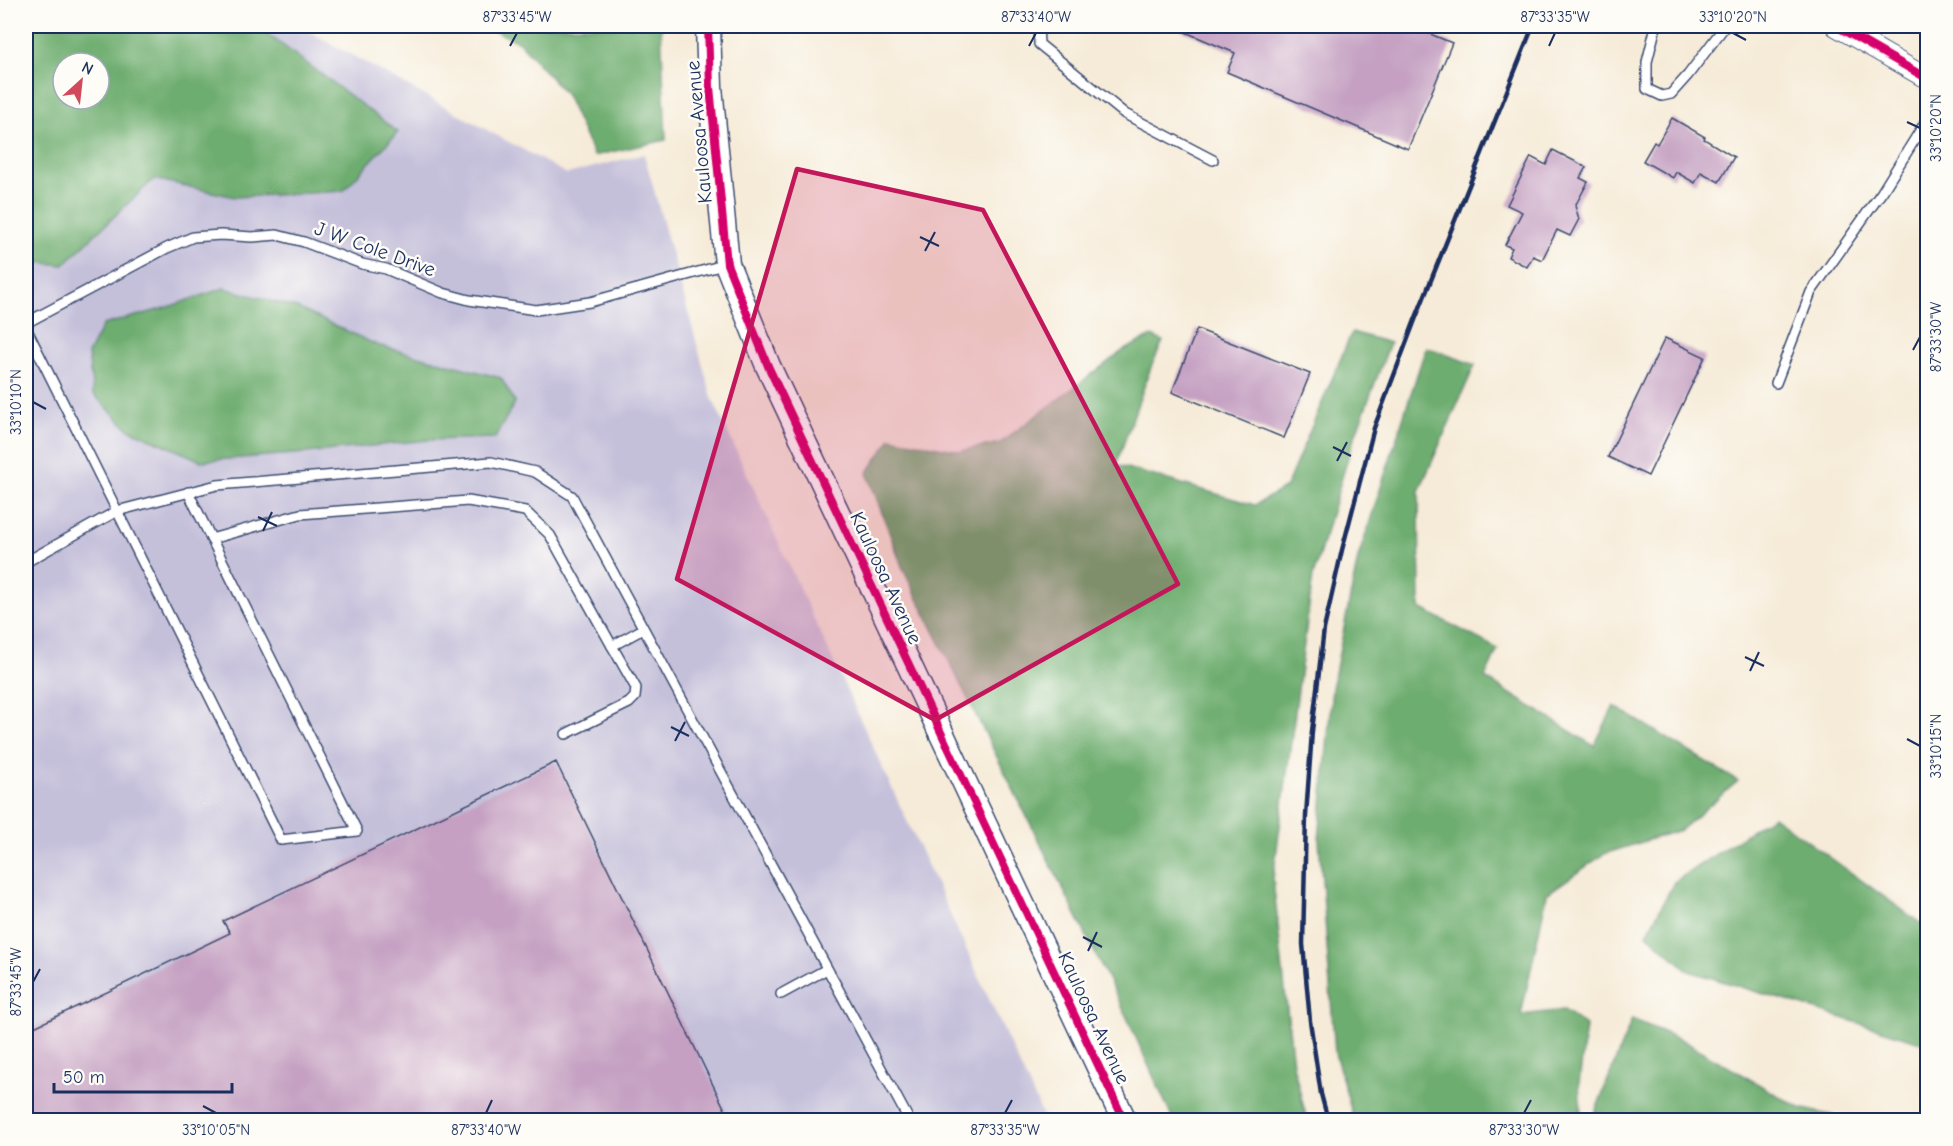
<svg xmlns="http://www.w3.org/2000/svg" width="1953" height="1146" font-family="'Comic Neue',sans-serif">
<style>
.industrial{fill:#c5c0da;fill-rule:evenodd}
.forest{fill:#6ead70;stroke:#446e67;stroke-width:1.5;fill-rule:evenodd}
.building{fill:#c5a0c2}
.lines{fill:none;stroke-linecap:round;stroke-linejoin:round}
.service-casing{stroke:#3c4b70;stroke-width:12}
.minor-casing{stroke:#3c4b70;stroke-width:22}
.tertiary-casing{stroke:#3c4b70;stroke-width:27}
.service{stroke:#fff;stroke-width:9}
.minor{stroke:#fff;stroke-width:20}
.tertiary{stroke:#fff;stroke-width:24}
.rail{stroke:#1b2f5e;stroke-width:4.5}
.cycleway-casing{stroke:#fdfcf7;stroke-width:11}
.cycleway{stroke:#d6006c;stroke-width:8}
.marked{fill:#c2185b;fill-opacity:0.2;stroke:#c2185b;stroke-width:4.5;stroke-linejoin:round}
.ticks{fill:none;stroke:#1b2f5e;stroke-width:2}
.labels{text-anchor:middle;dominant-baseline:central;stroke-width:5;stroke-linejoin:round;paint-order:stroke}
.street-label{font-size:20px;fill:#1b2f5e;stroke:#fdfcf7}
.neatline{fill:none;stroke:#1b2f5e;stroke-width:2}
.ticks-label{font-size:15px;text-anchor:middle;fill:#1b2f5e}
</style>
<rect width="100%" height="100%" fill="#fdfcf7"/>
<filter id="ink" filterUnits="userSpaceOnUse"><feTurbulence type="fractalNoise" baseFrequency=".0167" numOctaves="2"/><feDisplacementMap in="SourceGraphic" scale="12" xChannelSelector="R" yChannelSelector="G"/><feConvolveMatrix kernelMatrix="1 2 1 2 8 2 1 2 1" color-interpolation-filters="sRGB"/></filter>
<filter id="wash" filterUnits="userSpaceOnUse"><feTurbulence type="fractalNoise" baseFrequency=".008" numOctaves="4" result="noise"/><feDisplacementMap in="SourceGraphic" scale="24" xChannelSelector="R" yChannelSelector="G"/><feGaussianBlur stdDeviation="1.35" result="paint"/><feColorMatrix in="noise" values="0 0 0 0 0 0 0 0 0 0 0 0 0 0 0 0 0 1.4 0 .05"/><feComposite in="paint" operator="in"/></filter>
<g filter="url(#wash)">
<rect width="100%" height="100%" fill="#f6ebd8"/>
<path class="industrial" d="M 26,26 L 299,26 L 567,174 L 644,154 L 712,398 L 1045,1120 L 26,1120 ZM 63,63 L 99,63 L 99,99 L 63,99 Z"/>
<g class="forest">
<path d="M 26,26 L 257,26 L 398,132 L 343,191 L 235,197 L 154,179 L 63,265 L 26,261 ZM 63,63 L 99,63 L 99,99 L 63,99 Z"/>
<path d="M 484,26 L 661,26 L 666,140 L 594,156 L 566,95 L 519,42 Z"/>
<path d="M 224,288 L 297,308 L 377,345 L 501,378 L 515,402 L 495,438 L 428,440 L 306,453 L 201,461 L 129,429 L 93,394 L 88,354 L 103,325 L 162,309 Z"/>
<path d="M 1352,332 L 1390,343 L 1352,444 L 1313,576 L 1273,879 L 1293,1065 L 1307,1120 L 1173,1120 L 1123,1009 L 903,569 L 867,473 L 891,438 L 960,451 L 1000,443 L 1124,350 L 1152,336 L 1163,341 L 1151,367 L 1116,465 L 1255,505 L 1286,487 Z"/>
<path d="M 1426,347 L 1475,365 L 1419,491 L 1420,608 L 1498,649 L 1485,678 L 1594,746 L 1614,706 L 1738,781 L 1680,830 L 1604,854 L 1547,894 L 1521,1015 L 1564,1010 L 1586,1026 L 1579,1084 L 1581,1115 L 1577,1120 L 1354,1120 L 1335,1053 L 1319,840 L 1332,688 L 1358,558 Z"/>
<path d="M 1773,816 L 1927,928 L 1927,1044 L 1689,971 L 1647,934 L 1674,882 Z"/>
<path d="M 1632,1019 L 1682,1040 L 1800,1108 L 1851,1120 L 1592,1120 Z"/>
</g>
<g id="blocks">
<g class="building">
<path d="M 1171,26 L 1411,26 L 1452,43 L 1408,149 L 1227,72 L 1235,53 Z"/>
<path d="M 1672,118 L 1705,137 L 1704,139 L 1734,157 L 1719,182 L 1701,172 L 1695,183 L 1676,172 L 1673,178 L 1643,161 L 1654,142 L 1657,144 Z"/>
<path d="M 1553,150 L 1586,167 L 1580,178 L 1588,182 L 1575,206 L 1579,219 L 1570,236 L 1557,230 L 1542,260 L 1533,256 L 1527,267 L 1508,257 L 1512,248 L 1505,245 L 1522,212 L 1507,205 L 1531,157 L 1546,165 Z"/>
<path d="M 1197,329 L 1310,374 L 1284,438 L 1172,392 Z"/>
<path d="M 1665,338 L 1705,357 L 1648,476 L 1608,457 Z"/>
<path d="M 556,762 L 730,1120 L 26,1120 L 26,1031 L 230,933 L 223,921 Z"/>
</g>
</g>
</g>
<g filter="url(#ink)">
<use href="#blocks" fill-opacity="0" stroke="#3c4b70" stroke-width="1.5"/>
<g class="lines">
<defs>
<g id="service">
<path d="M 1038,26 L 1039,44 L 1125,114 L 1213,160"/>
<path d="M 1656,26 L 1647,62 L 1647,89 L 1662,96 L 1671,94 L 1688,75 L 1725,26"/>
<path d="M 26,323 L 167,248 L 193,237 L 221,235 L 252,237 L 277,235 L 304,242 L 362,264 L 386,269 L 443,293 L 469,300 L 536,310 L 590,302 L 727,264"/>
<path d="M 26,328 L 281,840 L 357,831 L 188,492"/>
<path d="M 1776,383 L 1811,292 L 1882,192 L 1928,118"/>
<path d="M 211,539 L 300,514 L 468,501 L 525,511 L 550,535 L 612,646 L 643,629"/>
<path d="M 26,562 L 117,511 L 217,485 L 491,462 L 535,472 L 572,496 L 909,1120"/>
<path d="M 566,734 L 629,703 L 635,697 L 636,688 L 612,646"/>
<path d="M 781,994 L 827,969"/>
</g>
<path id="minor" d="M 1836,26 L 1928,79"/>
<path id="tertiary" d="M 708,26 L 710,87 L 727,264 L 768,366 L 1124,1120"/>
</defs>
<use href="#service" class="service-casing"/>
<use href="#minor" class="minor-casing"/>
<use href="#tertiary" class="tertiary-casing"/>
<use href="#service" class="service"/>
<use href="#minor" class="minor"/>
<use href="#tertiary" class="tertiary"/>
<path class="rail" d="M 1328,1120 L 1321,1094 L 1310,1021 L 1303,944 L 1306,816 L 1312,731 L 1324,629 L 1342,550 L 1374,428 L 1415,320 L 1533,26"/>
<defs>
<g id="cycleway">
<path d="M 708,26 L 710,87 L 727,264 L 768,366 L 1124,1120"/>
<path d="M 1836,26 L 1928,79"/>
</g>
</defs>
<use href="#cycleway" class="cycleway-casing"/>
<use href="#cycleway" class="cycleway"/>
</g>
</g>
<path class="marked" d="M 797,169 L 983,210 L 1178,584 L 935,720 L 677,579 Z"/>
<path class="ticks" d="M 1733,33 L 1746,40M 510,46 L 517,33M 1029,46 L 1036,33M 1549,46 L 1555,33M 1907,122 L 1920,128M 920,237 L 939,246M 925,251 L 935,232M 1913,350 L 1920,337M 33,402 L 46,409M 1333,447 L 1351,456M 1337,461 L 1347,442M 258,517 L 277,526M 263,531 L 272,512M 1745,657 L 1764,666M 1750,671 L 1759,652M 671,727 L 689,736M 1907,739 L 1920,746M 675,741 L 685,722M 1083,937 L 1102,947M 1088,951 L 1097,932M 33,982 L 40,969M 203,1106 L 216,1113M 486,1113 L 492,1100M 1005,1113 L 1012,1100M 1524,1113 L 1531,1100"/>
<g class="labels">
<g class="street-label">
<text transform="translate(699 132) rotate(-95)">Kauloosa Avenue</text>
<text transform="translate(375 249) rotate(20)">J W Cole Drive</text>
<text transform="translate(886 578) rotate(65)">Kauloosa Avenue</text>
<text transform="translate(1094 1018) rotate(65)">Kauloosa Avenue</text>
</g>
</g>
<rect width="1953" height="1146" fill="none" stroke="#fdfcf7" stroke-width="66"/>
<g transform="translate(81 81) rotate(27)"><circle r="28" fill="#fdfcf7" stroke="#a3aaba" stroke-width="1.5"/>
<path d="M0-4.5L10 22L0 15L-10 22Z" fill="#d1495b"/>
<text y="-9" font-size="16" font-weight="bold" text-anchor="middle" fill="#1b2f5e">N</text>
</g>
<path d="M54 1083v9h178v-9" fill="none" stroke="#1b2f5e" stroke-width="3"/>
<text x="63" y="1083" font-size="18" fill="#1b2f5e" stroke="#fdfcf7" stroke-width="4.5" paint-order="stroke">50 m</text>
<rect x="33" y="33" width="1887" height="1080" class="neatline"/>
<g class="ticks-label">
<text x="517" y="22">87°33'45"W</text>
<text x="1036" y="22">87°33'40"W</text>
<text x="1555" y="22">87°33'35"W</text>
<text x="1733" y="22">33°10'20"N</text>
<text transform="translate(1936 128) rotate(-90)" y="5">33°10'20"N</text>
<text transform="translate(1936 337) rotate(-90)" y="5">87°33'30"W</text>
<text transform="translate(16 402) rotate(-90)" y="5">33°10'10"N</text>
<text transform="translate(1936 746) rotate(-90)" y="5">33°10'15"N</text>
<text transform="translate(16 982) rotate(-90)" y="5">87°33'45"W</text>
<text x="216" y="1135">33°10'05"N</text>
<text x="486" y="1135">87°33'40"W</text>
<text x="1005" y="1135">87°33'35"W</text>
<text x="1524" y="1135">87°33'30"W</text>
</g>
</svg>
